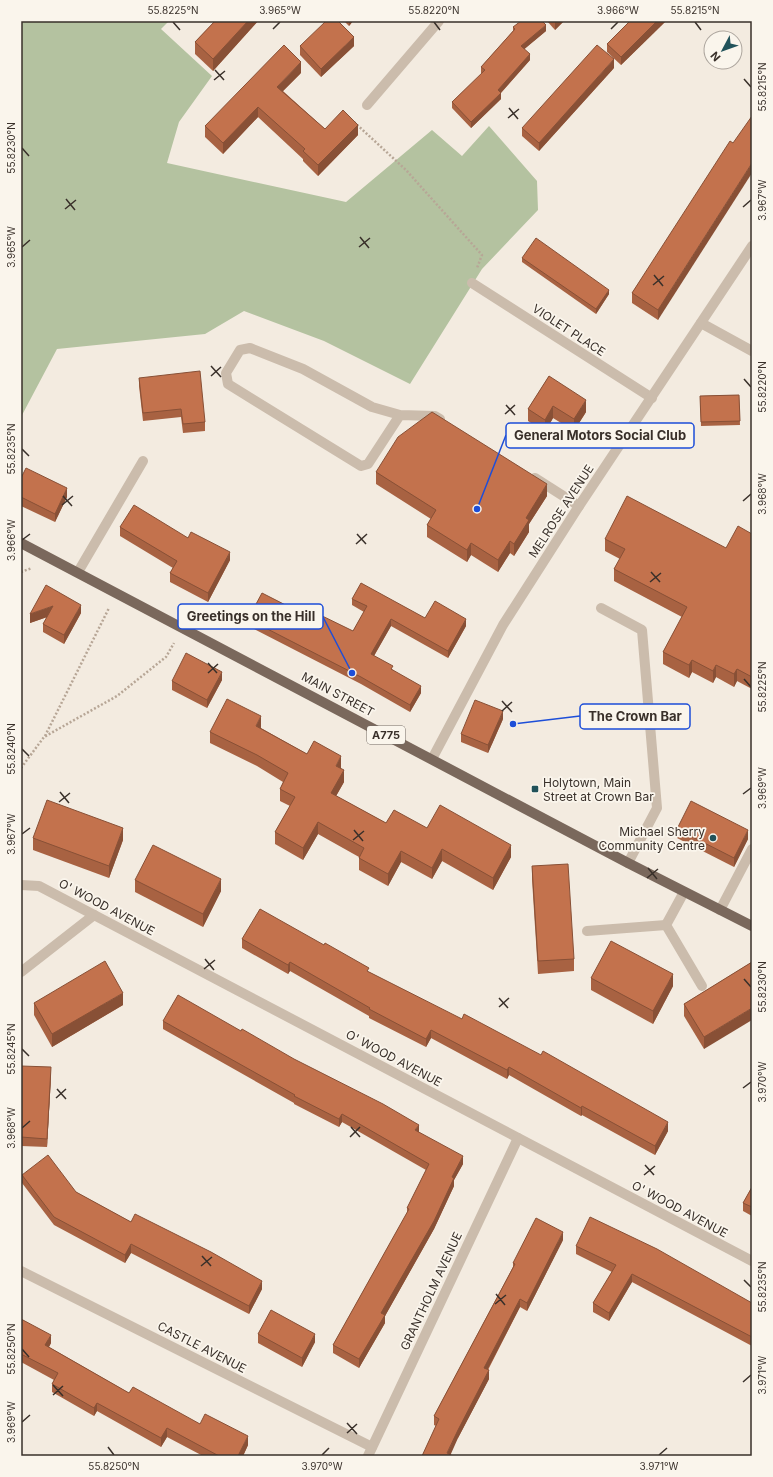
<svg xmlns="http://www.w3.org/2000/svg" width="773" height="1477" font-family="Inter,sans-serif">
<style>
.green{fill:#b4c2a0}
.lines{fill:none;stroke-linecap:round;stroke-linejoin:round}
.path{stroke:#b7a696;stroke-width:2.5;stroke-dasharray:2 2;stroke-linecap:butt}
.lane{stroke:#cbbcac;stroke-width:10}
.street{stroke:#cbbcac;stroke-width:10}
.primary{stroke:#7a685c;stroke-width:10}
.wall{fill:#a86242}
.shaded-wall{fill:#885036}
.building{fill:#c3724d;stroke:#885036}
.ticks{fill:none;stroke:#39302a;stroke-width:1.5}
.poi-dot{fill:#21525a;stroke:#faf5ec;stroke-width:1.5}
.labels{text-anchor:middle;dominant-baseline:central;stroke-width:3.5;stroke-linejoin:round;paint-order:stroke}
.shield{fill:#faf5ec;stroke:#736b64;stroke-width:1}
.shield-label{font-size:11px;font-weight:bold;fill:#39302a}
.street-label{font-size:12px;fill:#39302a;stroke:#faf5ec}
.poi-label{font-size:12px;fill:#39302a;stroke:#faf5ec;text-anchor:start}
.leader{fill:none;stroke:#1d4ed8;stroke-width:1.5}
.callout-dot{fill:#1d4ed8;stroke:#faf5ec;stroke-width:1.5}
.callout{fill:#faf5ec;stroke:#1d4ed8;stroke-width:1.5}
.callout-label{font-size:13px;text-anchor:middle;font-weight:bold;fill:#39302a}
.neatline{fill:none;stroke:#39302a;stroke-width:1.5}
.ticks-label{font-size:10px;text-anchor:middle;fill:#39302a}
</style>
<rect width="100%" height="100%" fill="#f3ebe0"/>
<path class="green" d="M 21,21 L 169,21 L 161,29 L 212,76 L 179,122 L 167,163 L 346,202 L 432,130 L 462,156 L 489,126 L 537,181 L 538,210 L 482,269 L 410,384 L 324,341 L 244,311 L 205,334 L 57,349 L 21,417 Z"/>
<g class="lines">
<g class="path">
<path d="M 354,122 L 406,170 L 482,255 L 477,268"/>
<path d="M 21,572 L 32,568"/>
<path d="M 45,736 L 109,608"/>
<path d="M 21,768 L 44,737 L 117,696 L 166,657 L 174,643"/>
</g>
<g class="lane">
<path d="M 400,415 L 368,464 L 361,466 L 228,384 L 226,373 L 240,350 L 250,348 L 303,369 L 372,407 L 400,415 L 435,416 L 440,419"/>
<path d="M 535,478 L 579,506"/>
<path d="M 601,608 L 642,630 L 657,808 L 628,863"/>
<path d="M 720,910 L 752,849"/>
</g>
<g class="street">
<path d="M 367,105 L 439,21"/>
<path d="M 472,283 L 652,398"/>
<path d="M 701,323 L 752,351"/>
<path d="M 78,572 L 143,461"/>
<path d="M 432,759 L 503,625 L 579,506 L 752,246"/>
<path d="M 21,885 L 39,886 L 752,1261"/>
<path d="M 684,892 L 666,925 L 702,986"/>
<path d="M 587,931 L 666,925"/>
<path d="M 21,972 L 94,915"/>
<path d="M 21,1271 L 372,1447"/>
<path d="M 368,1456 L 518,1138"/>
</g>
<path class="primary" d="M 21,543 L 628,863 L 752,926"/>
</g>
<g class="wall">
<path d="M 215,21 L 258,21 L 213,71 L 195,54 L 195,42 Z"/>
<path d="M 344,21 L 353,21 L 349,26 Z"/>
<path d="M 547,21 L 564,21 L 555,30 Z"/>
<path d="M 630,21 L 666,21 L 621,65 L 607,52 L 607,44 Z"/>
<path d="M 513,27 L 546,31 L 524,49 L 530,60 L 501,93 L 501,99 L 471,128 L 452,108 L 452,102 L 482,74 L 481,73 L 481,67 L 513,31 Z"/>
<path d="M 300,46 L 354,46 L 321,77 L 300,55 Z"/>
<path d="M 614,68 L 539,151 L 522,136 L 522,128 Z"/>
<path d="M 301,73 L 283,91 L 325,129 L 358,135 L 318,176 L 303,161 L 303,159 L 258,117 L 223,154 L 205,137 L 205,126 Z"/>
<path d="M 733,143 L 658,320 L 632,303 L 632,293 Z"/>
<path d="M 522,258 L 609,294 L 596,314 L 522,262 Z"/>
<path d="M 549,376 L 586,412 L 574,431 L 553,418 L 545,432 L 528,421 L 528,409 Z"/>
<path d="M 139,378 L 205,422 L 205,431 L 183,433 L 181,417 L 143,421 L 139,386 Z"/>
<path d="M 739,395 L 740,425 L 701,426 L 700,396 Z"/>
<path d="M 376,472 L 547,496 L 529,524 L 529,532 L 514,556 L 510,553 L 498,572 L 471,555 L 467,562 L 427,537 L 427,525 L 431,519 L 376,484 Z"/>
<path d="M 21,478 L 67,497 L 55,522 L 21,506 Z"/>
<path d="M 120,527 L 188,538 L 230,560 L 208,602 L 170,582 L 170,573 L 173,568 L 120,536 Z"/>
<path d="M 752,534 L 752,689 L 737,681 L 734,687 L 716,677 L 713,683 L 692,672 L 689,678 L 663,664 L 663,652 L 682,617 L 614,581 L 614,569 L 620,559 L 605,551 L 605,539 L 726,548 Z"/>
<path d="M 352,599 L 425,618 L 466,626 L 448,658 L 391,626 L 374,656 L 393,670 L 421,693 L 410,712 L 361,684 L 248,626 L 248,619 L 311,618 L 353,631 L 364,612 L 352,605 Z"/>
<path d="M 81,613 L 64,644 L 43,632 L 43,624 L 47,617 L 30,623 L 30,614 Z"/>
<path d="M 222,680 L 207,708 L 172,690 L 172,681 Z"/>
<path d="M 503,719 L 488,753 L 461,742 L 461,734 Z"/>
<path d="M 261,727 L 261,728 L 307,754 L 341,768 L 341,769 L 344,782 L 336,796 L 386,823 L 427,828 L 511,857 L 493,890 L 442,861 L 432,879 L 401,862 L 388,886 L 359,870 L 359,857 L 318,834 L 303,860 L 275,844 L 275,832 L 290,806 L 280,801 L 280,789 L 283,782 L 257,766 L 210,743 L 210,732 Z"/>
<path d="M 677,829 L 748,839 L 734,867 L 677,838 Z"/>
<path d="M 33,838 L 123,840 L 109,878 L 33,850 Z"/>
<path d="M 532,866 L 574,959 L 574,971 L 538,974 L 532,879 Z"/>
<path d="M 135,880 L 221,891 L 203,927 L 135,892 Z"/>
<path d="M 242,939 L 369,972 L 668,1131 L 655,1155 L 582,1115 L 581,1116 L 509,1075 L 507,1079 L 431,1038 L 426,1047 L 369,1018 L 369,1016 L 290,971 L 288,974 L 242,948 Z"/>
<path d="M 752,962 L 704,1049 L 684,1016 L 684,1004 Z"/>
<path d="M 591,978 L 673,986 L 653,1024 L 591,990 Z"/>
<path d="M 34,1003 L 123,1005 L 52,1047 L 34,1015 Z"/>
<path d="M 163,1021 L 419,1132 L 463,1164 L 454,1180 L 454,1186 L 434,1229 L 385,1316 L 385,1323 L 359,1368 L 333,1353 L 333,1345 L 407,1213 L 407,1208 L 426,1170 L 342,1122 L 339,1127 L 294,1104 L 294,1103 L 163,1029 Z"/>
<path d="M 21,1066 L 51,1076 L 47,1147 L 21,1146 Z"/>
<path d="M 22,1175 L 76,1192 L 131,1222 L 262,1289 L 249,1314 L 131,1253 L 125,1263 L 54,1225 L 22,1183 Z"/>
<path d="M 752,1187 L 752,1216 L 743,1211 L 743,1203 Z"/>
<path d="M 563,1240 L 527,1311 L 520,1307 L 488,1370 L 489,1379 L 458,1438 L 422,1456 L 436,1426 L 434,1425 L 434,1416 L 513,1267 L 513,1263 Z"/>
<path d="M 576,1246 L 752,1303 L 752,1346 L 632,1282 L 609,1321 L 593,1312 L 593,1303 L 612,1272 L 576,1254 Z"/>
<path d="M 21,1319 L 51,1343 L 49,1347 L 129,1393 L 248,1445 L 243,1456 L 203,1456 L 167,1437 L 161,1447 L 97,1411 L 94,1416 L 52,1392 L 52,1384 L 54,1380 L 21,1362 Z"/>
<path d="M 258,1334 L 315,1342 L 302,1367 L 258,1343 Z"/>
</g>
<g class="shaded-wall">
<path d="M 248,21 L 258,21 L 213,71 L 213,59 Z"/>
<path d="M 349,21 L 353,21 L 349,26 Z"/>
<path d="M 555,21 L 564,21 L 555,30 Z"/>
<path d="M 657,21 L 666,21 L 621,65 L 621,57 Z"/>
<path d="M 546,25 L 546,31 L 521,52 L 521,46 Z"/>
<path d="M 354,37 L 354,46 L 321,77 L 321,69 Z"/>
<path d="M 530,54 L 530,60 L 498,96 L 498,90 Z"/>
<path d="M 614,59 L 614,68 L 539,151 L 539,143 Z"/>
<path d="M 301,62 L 301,73 L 277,97 L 277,87 Z"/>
<path d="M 501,93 L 501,99 L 471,128 L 471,122 Z"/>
<path d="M 258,107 L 258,117 L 223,154 L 223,143 Z"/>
<path d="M 358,125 L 358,135 L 318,176 L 318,165 Z"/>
<path d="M 752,163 L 752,173 L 658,320 L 658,310 Z"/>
<path d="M 609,290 L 609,294 L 596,314 L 596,309 Z"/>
<path d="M 586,400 L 586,412 L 574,431 L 574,419 Z"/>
<path d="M 553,406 L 553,418 L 545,432 L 545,420 Z"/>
<path d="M 547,484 L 547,496 L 529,524 L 529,532 L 514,556 L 514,544 L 526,518 Z"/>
<path d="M 67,488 L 67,497 L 55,522 L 55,514 Z"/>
<path d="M 510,541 L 510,553 L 498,572 L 498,560 Z"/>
<path d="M 471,543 L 471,555 L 467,562 L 467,550 Z"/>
<path d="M 230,552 L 230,560 L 208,602 L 208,593 Z"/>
<path d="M 81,605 L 81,613 L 64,644 L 64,635 Z"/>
<path d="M 53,606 L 53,615 L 30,623 L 30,614 Z"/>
<path d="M 391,619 L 391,626 L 371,661 L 371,654 Z"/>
<path d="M 466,619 L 466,626 L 448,658 L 448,651 Z"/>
<path d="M 692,660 L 692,672 L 689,678 L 689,665 Z"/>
<path d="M 716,665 L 716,677 L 713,683 L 713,671 Z"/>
<path d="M 737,669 L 737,681 L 734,687 L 734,674 Z"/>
<path d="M 222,672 L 222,680 L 207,708 L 207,700 Z"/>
<path d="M 421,686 L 421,693 L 410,712 L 410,705 Z"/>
<path d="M 503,711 L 503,719 L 488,753 L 488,745 Z"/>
<path d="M 261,716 L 261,727 L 256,738 L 256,726 Z"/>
<path d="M 341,756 L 341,768 L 336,778 L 336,766 Z"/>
<path d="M 344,770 L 344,782 L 331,805 L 331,793 Z"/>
<path d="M 318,822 L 318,834 L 303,860 L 303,848 Z"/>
<path d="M 123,828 L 123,840 L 109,878 L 109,866 Z"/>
<path d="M 748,830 L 748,839 L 734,867 L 734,858 Z"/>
<path d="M 511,845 L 511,857 L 493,890 L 493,878 Z"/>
<path d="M 442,849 L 442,861 L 432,879 L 432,868 Z"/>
<path d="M 401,851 L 401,862 L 388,886 L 388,874 Z"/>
<path d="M 221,879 L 221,891 L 203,927 L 203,914 Z"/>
<path d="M 290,962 L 290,971 L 288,974 L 288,965 Z"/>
<path d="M 673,974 L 673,986 L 653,1024 L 653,1011 Z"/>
<path d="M 123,993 L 123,1005 L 52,1047 L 52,1034 Z"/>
<path d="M 752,1008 L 752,1020 L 704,1049 L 704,1037 Z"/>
<path d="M 431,1030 L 431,1038 L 426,1047 L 426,1039 Z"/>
<path d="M 51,1067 L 51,1076 L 47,1147 L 47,1139 Z"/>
<path d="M 509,1067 L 509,1075 L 507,1079 L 507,1070 Z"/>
<path d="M 582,1106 L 582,1115 L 581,1116 L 581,1108 Z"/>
<path d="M 342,1114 L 342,1122 L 339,1127 L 339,1119 Z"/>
<path d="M 668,1122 L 668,1131 L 655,1155 L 655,1146 Z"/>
<path d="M 419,1125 L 419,1133 L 415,1130 Z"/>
<path d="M 463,1156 L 463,1164 L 454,1180 L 454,1186 L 434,1229 L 385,1316 L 385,1323 L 359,1368 L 359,1359 L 381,1313 Z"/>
<path d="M 563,1232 L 563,1240 L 527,1311 L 527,1303 Z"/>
<path d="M 131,1244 L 131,1253 L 125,1263 L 125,1255 Z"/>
<path d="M 632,1274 L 632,1282 L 609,1321 L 609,1313 Z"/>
<path d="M 262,1281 L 262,1289 L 249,1314 L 249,1306 Z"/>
<path d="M 520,1299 L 520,1307 L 484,1376 L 484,1368 Z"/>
<path d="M 315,1334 L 315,1342 L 302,1367 L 302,1358 Z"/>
<path d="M 51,1335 L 51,1343 L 45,1354 L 45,1345 Z"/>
<path d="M 489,1370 L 489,1379 L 458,1438 L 450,1456 L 447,1453 L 458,1430 Z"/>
<path d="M 97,1403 L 97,1411 L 94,1416 L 94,1408 Z"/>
<path d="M 167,1428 L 167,1437 L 161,1447 L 161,1438 Z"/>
<path d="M 248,1436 L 248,1445 L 243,1456 L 238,1456 Z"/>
</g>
<g class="building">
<path d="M 215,21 L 248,21 L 213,59 L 195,42 Z"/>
<path d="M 326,21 L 338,21 L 354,37 L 321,69 L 300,46 Z"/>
<path d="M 521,21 L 542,21 L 546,25 L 521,46 L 530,54 L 498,90 L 501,93 L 471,122 L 452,102 L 485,70 L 481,67 L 515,29 L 513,27 Z"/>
<path d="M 630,21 L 657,21 L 621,57 L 607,44 Z"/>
<path d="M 284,45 L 301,62 L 277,87 L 325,129 L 343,110 L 358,125 L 318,165 L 303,151 L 305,149 L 258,107 L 223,143 L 205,126 Z"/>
<path d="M 597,45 L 614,59 L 539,143 L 522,128 Z"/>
<path d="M 752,116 L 752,163 L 658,310 L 632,293 L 730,141 L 733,143 Z"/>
<path d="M 536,238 L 609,290 L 596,309 L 522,258 Z"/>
<path d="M 200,371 L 205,422 L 183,424 L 181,409 L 143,413 L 139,378 Z"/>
<path d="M 549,376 L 586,400 L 574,419 L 553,406 L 545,420 L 528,409 Z"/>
<path d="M 739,395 L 740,421 L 701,422 L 700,396 Z"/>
<path d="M 432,412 L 547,484 L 526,518 L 529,520 L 514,544 L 510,541 L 498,560 L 471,543 L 467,550 L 427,525 L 436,510 L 376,472 L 398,437 Z"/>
<path d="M 26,468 L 67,488 L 55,514 L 21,497 L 21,478 Z"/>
<path d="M 627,496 L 726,548 L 738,526 L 752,534 L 752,677 L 737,669 L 734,674 L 716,665 L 713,671 L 692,660 L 689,665 L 663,652 L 687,607 L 614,569 L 625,549 L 605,539 Z"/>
<path d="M 134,505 L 188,538 L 191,532 L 230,552 L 208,593 L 170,573 L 177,561 L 120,527 Z"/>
<path d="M 361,583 L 425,618 L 435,601 L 466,619 L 448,651 L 391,619 L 371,654 L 393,666 L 391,669 L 421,686 L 410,705 L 361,677 L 248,619 L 262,593 L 311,618 L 314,612 L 353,631 L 367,606 L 352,599 Z"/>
<path d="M 46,585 L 81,605 L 64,635 L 43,624 L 53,606 L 30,614 Z"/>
<path d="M 186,653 L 222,672 L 207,700 L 172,681 Z"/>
<path d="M 227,699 L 261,716 L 256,726 L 307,754 L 314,741 L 341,756 L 336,766 L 344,770 L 331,793 L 386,823 L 394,810 L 427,828 L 440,805 L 511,845 L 493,878 L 442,849 L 432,868 L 401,851 L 388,874 L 359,858 L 364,848 L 318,822 L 303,848 L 275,832 L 295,797 L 280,789 L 288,773 L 257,755 L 210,732 Z"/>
<path d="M 475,700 L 503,711 L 488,745 L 461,734 Z"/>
<path d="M 47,800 L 123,828 L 109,866 L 33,838 Z"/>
<path d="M 691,801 L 748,830 L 734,858 L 677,829 Z"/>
<path d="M 153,845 L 221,879 L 203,914 L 135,880 Z"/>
<path d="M 568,864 L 574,959 L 538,961 L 532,866 Z"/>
<path d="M 260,909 L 324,945 L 325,943 L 369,968 L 367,971 L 462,1019 L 464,1014 L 541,1055 L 543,1051 L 668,1122 L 655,1146 L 582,1106 L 581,1108 L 509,1067 L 507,1070 L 431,1030 L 426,1039 L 369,1009 L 370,1008 L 290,962 L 288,965 L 242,939 Z"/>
<path d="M 611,941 L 673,974 L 653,1011 L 591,978 Z"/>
<path d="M 105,961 L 123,993 L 52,1034 L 34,1003 Z"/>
<path d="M 752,962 L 752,1008 L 704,1037 L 684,1004 Z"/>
<path d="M 178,995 L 241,1031 L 242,1029 L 294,1059 L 383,1104 L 419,1125 L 415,1130 L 463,1156 L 452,1177 L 454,1178 L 434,1221 L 381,1313 L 385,1315 L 359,1359 L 333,1345 L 409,1209 L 407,1208 L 429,1164 L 342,1114 L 339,1119 L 294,1096 L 295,1095 L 163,1021 Z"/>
<path d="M 21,1066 L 51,1067 L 47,1139 L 21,1137 Z"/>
<path d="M 48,1155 L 76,1192 L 131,1222 L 135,1214 L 211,1252 L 262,1281 L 249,1306 L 131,1244 L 125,1255 L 54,1217 L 22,1175 Z"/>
<path d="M 752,1187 L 752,1207 L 743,1203 Z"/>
<path d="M 590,1217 L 657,1249 L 752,1303 L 752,1337 L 632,1274 L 609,1313 L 593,1303 L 616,1265 L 576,1246 Z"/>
<path d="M 536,1218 L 563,1232 L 527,1303 L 520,1299 L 484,1368 L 489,1370 L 458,1430 L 447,1453 L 453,1456 L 422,1456 L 439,1419 L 434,1416 L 515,1264 L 513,1263 Z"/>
<path d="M 271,1310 L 315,1334 L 302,1358 L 258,1334 Z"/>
<path d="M 21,1319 L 51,1335 L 45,1345 L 129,1393 L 133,1387 L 200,1424 L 205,1414 L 248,1436 L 238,1456 L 219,1456 L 167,1428 L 161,1438 L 97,1403 L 94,1408 L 52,1384 L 58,1373 L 21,1354 Z"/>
</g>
<path class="ticks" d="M 173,22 L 180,30M 434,22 L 440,30M 695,22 L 701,30M 273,29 L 280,22M 611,29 L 618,22M 215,70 L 224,80M 744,79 L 751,87M 214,80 L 225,71M 509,108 L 518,119M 508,118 L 519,109M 22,148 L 29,156M 66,199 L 75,210M 743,207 L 751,200M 65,209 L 76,200M 360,237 L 369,248M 22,247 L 30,240M 359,247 L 370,238M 654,275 L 663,286M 653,285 L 664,276M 211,366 L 221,377M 211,376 L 221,367M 744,379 L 751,387M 506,405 L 515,415M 505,414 L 515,405M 22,449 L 29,456M 63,496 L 72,506M 743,501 L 751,494M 62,505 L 73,496M 357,534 L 366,544M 22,540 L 30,534M 356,544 L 367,534M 651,572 L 660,582M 650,582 L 661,573M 208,663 L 217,673M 208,673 L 218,664M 744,679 L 751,687M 502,701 L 512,712M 502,711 L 512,702M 22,749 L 29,756M 60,792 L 69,803M 743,794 L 751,788M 59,802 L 70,793M 354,830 L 363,841M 22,834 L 30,828M 353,840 L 364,831M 648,868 L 657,879M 647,878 L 658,869M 205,959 L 214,970M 204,969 L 215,960M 744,979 L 751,987M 499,998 L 508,1008M 499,1007 L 509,998M 22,1049 L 29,1056M 743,1088 L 751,1082M 57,1089 L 66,1099M 56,1098 L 66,1089M 351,1127 L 360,1137M 22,1128 L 30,1121M 350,1137 L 360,1127M 645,1165 L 654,1175M 644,1175 L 655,1166M 202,1256 L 211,1266M 201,1266 L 212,1257M 744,1280 L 751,1287M 496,1294 L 505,1305M 495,1304 L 506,1295M 22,1349 L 29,1357M 743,1382 L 751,1375M 53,1385 L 63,1396M 53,1395 L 63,1386M 22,1422 L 30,1415M 347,1423 L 357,1434M 347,1433 L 357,1424M 108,1447 L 114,1455M 322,1455 L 329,1448M 659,1455 L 667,1448"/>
<g class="poi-dot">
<rect x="531" y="785" width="8" height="8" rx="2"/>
<circle cx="713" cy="838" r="4"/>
</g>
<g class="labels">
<rect class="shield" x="367" y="726" width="38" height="18" rx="3"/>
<g class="shield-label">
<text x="386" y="735">A775</text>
</g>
<g class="street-label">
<text transform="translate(569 330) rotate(33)">VIOLET PLACE</text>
<text transform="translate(561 511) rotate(-57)">MELROSE AVENUE</text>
<text transform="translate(338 694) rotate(28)">MAIN STREET</text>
<text transform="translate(107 907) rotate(28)">O' WOOD AVENUE</text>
<text transform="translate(394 1058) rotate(28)">O' WOOD AVENUE</text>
<text transform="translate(680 1209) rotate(28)">O' WOOD AVENUE</text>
<text transform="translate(431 1291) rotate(-65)">GRANTHOLM AVENUE</text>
<text transform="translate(202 1347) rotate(27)">CASTLE AVENUE</text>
</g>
<g class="poi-label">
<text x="543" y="782">Holytown, Main<tspan x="543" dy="14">Street at Crown Bar</tspan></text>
<text x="705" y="831" text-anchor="end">Michael Sherry<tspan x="705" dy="14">Community Centre</tspan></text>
</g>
</g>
<path class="leader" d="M477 509L506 435M352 673L323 617M513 724L580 716"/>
<g class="callout-dot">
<circle cx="477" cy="509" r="4"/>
<circle cx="352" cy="673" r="4"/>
<circle cx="513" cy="724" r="4"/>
</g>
<g class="callout">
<rect x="506" y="423" width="188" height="25" rx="4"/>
<rect x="178" y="604" width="145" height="25" rx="4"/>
<rect x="580" y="704" width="110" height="25" rx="4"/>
</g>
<g class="callout-label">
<text x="600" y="440">General Motors Social Club</text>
<text x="251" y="621">Greetings on the Hill</text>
<text x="635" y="721">The Crown Bar</text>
</g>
<rect width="773" height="1477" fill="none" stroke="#faf5ec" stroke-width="44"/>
<g transform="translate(723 50) rotate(229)"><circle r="19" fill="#faf5ec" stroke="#ada69e"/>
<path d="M0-3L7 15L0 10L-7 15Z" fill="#21525a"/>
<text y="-6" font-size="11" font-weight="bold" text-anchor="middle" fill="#39302a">N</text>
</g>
<rect x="22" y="22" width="729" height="1433" class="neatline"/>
<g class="ticks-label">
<text x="173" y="14">55.8225°N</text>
<text x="280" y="14">3.965°W</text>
<text x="434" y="14">55.8220°N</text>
<text x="618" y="14">3.966°W</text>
<text x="695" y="14">55.8215°N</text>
<text transform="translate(762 87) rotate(-90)" y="4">55.8215°N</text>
<text transform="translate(11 148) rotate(-90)" y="4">55.8230°N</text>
<text transform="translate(762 200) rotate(-90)" y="4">3.967°W</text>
<text transform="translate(11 247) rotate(-90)" y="4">3.965°W</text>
<text transform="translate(762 387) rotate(-90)" y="4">55.8220°N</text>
<text transform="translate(11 449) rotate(-90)" y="4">55.8235°N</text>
<text transform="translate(762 494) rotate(-90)" y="4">3.968°W</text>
<text transform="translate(11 540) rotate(-90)" y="4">3.966°W</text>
<text transform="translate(762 687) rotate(-90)" y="4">55.8225°N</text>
<text transform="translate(11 749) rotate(-90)" y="4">55.8240°N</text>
<text transform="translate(762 788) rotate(-90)" y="4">3.969°W</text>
<text transform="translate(11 834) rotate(-90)" y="4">3.967°W</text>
<text transform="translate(762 987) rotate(-90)" y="4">55.8230°N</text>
<text transform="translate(11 1049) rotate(-90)" y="4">55.8245°N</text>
<text transform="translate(762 1082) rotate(-90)" y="4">3.970°W</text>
<text transform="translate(11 1128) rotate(-90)" y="4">3.968°W</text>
<text transform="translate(762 1287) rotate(-90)" y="4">55.8235°N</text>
<text transform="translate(11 1349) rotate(-90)" y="4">55.8250°N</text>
<text transform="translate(762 1375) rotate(-90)" y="4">3.971°W</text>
<text transform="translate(11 1422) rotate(-90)" y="4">3.969°W</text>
<text x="114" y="1470">55.8250°N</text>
<text x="322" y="1470">3.970°W</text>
<text x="659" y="1470">3.971°W</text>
</g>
</svg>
